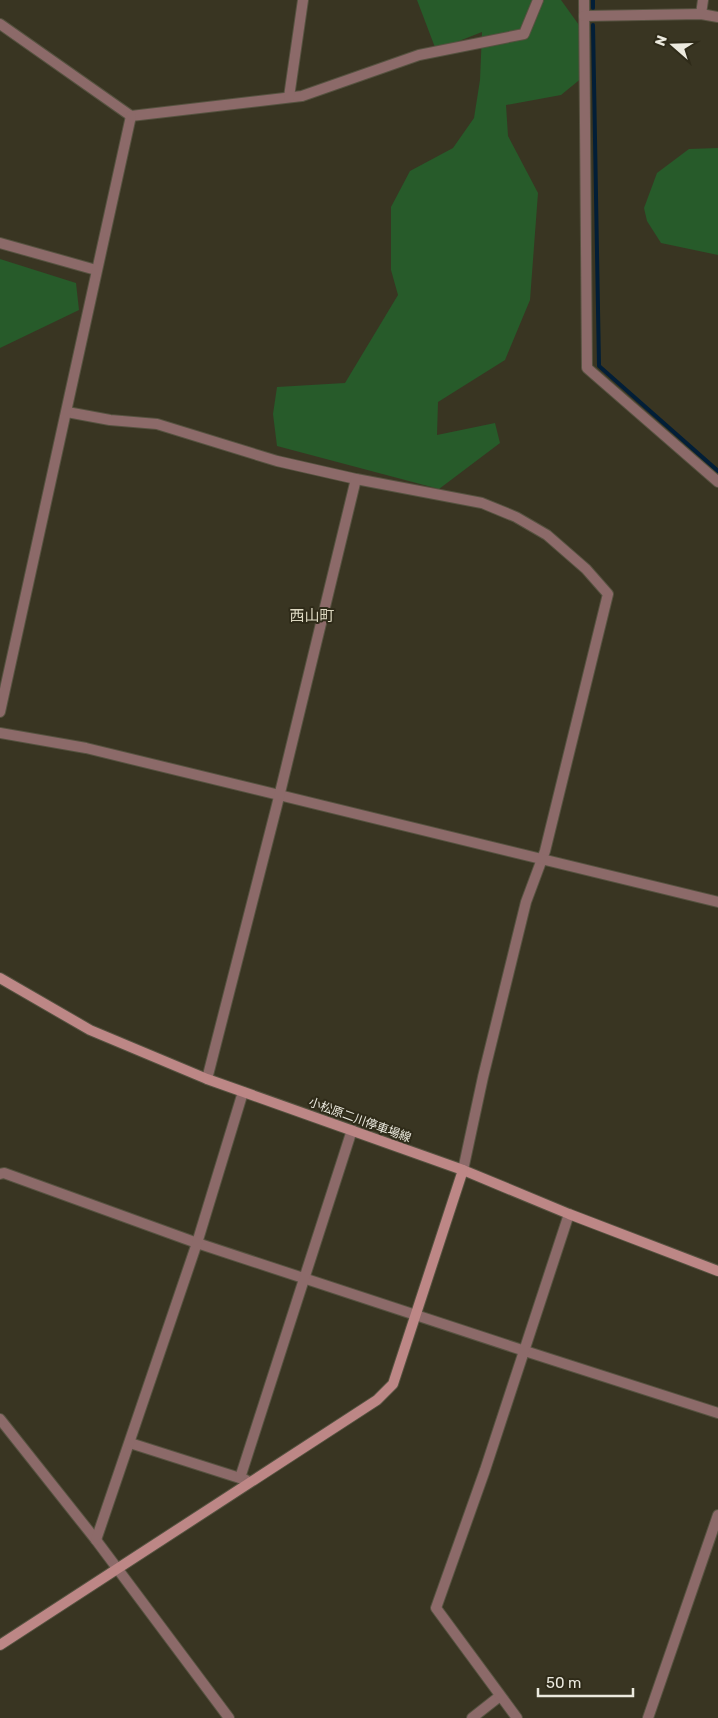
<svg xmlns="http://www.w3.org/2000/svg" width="718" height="1718" font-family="Rubik,'Noto Sans JP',sans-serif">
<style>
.green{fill:#275b2a}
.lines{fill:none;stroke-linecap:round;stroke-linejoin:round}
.stream{stroke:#021e37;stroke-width:4}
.street-casing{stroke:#565240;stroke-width:12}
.secondary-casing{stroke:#565240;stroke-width:12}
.street{stroke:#8c6a69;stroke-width:10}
.secondary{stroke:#bd8786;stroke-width:10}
.labels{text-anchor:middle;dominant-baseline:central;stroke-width:4;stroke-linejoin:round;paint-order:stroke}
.street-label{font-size:12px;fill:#eceadf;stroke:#2f2b19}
.quarter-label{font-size:15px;fill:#ddd8c1;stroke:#2f2b19}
</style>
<rect width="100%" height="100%" fill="#393522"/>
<g class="green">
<path d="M 417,0 L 561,0 L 584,32 L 583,77 L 561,95 L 506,105 L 508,136 L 538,193 L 530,300 L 505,360 L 438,402 L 437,435 L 495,423 L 500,443 L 439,489 L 277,446 L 273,414 L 277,387 L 345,383 L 398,295 L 391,270 L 391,207 L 410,171 L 453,148 L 474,118 L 480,80 L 482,32 L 436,50 Z"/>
<path d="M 718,148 L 718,255 L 661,243 L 647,221 L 644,208 L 657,173 L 689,149 Z"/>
<path d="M 0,259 L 76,283 L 79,310 L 0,348 Z"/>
</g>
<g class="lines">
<g class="stream">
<path d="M 593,8 L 593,0"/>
<path d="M 593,25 L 599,366 L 718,471"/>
</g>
<defs>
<g id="street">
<path d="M 584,0 L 587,368 L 718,482"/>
<path d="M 701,14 L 703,0"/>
<path d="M 584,16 L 701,14 L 718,17"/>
<path d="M 0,24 L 131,116 L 302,96 L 419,55 L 524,34 L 538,0"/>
<path d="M 289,97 L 303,0"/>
<path d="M 0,243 L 96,270"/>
<path d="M 67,412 L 110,420 L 157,424 L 277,461 L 356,479 L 482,503 L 516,517 L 547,535 L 586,569 L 608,594 L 545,851 L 526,902 L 483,1077 L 463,1170"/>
<path d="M 0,712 L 131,116"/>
<path d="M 0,733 L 86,748 L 718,902"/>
<path d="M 207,1079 L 277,805 L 356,479"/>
<path d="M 0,1174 L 4,1173 L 197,1243 L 525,1351 L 718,1413"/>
<path d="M 0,1419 L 96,1540 L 229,1718"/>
<path d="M 130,1443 L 246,1480"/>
<path d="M 240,1478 L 352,1130"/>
<path d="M 96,1540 L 197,1243 L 243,1092"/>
<path d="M 472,1718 L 500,1696"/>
<path d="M 517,1718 L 436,1608 L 485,1470 L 569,1214"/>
<path d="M 648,1718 L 718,1515"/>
</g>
<g id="secondary">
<path d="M 0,978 L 90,1030 L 207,1079 L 463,1170 L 569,1214 L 718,1271"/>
<path d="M 0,1645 L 377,1400 L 393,1384 L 463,1170"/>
</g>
</defs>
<use href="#street" class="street-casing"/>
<use href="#secondary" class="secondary-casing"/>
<use href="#street" class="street"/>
<use href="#secondary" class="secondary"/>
</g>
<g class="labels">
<g class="street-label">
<text transform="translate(360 1120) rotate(20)">小松原二川停車場線</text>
</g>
<g class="quarter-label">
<text x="312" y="616">西山町</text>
</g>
</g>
<g transform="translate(673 45) rotate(290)" stroke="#2f2b19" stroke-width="4" paint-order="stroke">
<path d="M0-4L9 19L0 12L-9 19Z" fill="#eceadf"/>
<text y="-8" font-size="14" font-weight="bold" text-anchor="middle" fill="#eceadf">N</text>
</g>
<path d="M538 1688v8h95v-8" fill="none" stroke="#eceadf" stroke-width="2.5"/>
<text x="546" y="1688" font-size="15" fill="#eceadf" stroke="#2f2b19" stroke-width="4" paint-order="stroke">50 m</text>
</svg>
